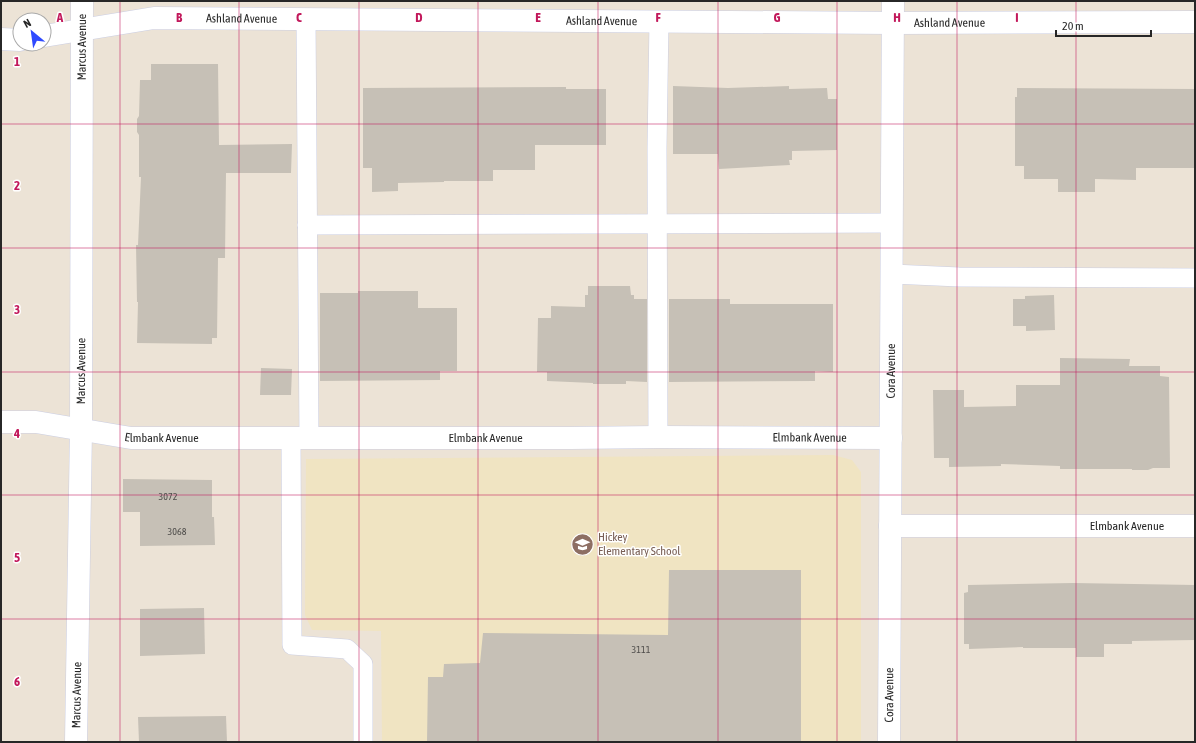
<svg xmlns="http://www.w3.org/2000/svg" width="1196" height="743" font-family="'Asap Condensed',sans-serif">
<style>
.education{fill:#f0e4c2}
.building{fill:#c6c0b6}
.lines{fill:none;stroke-linecap:round;stroke-linejoin:round}
.lane-casing{stroke:#cbcee2;stroke-width:20}
.street-casing{stroke:#cbcee2;stroke-width:23}
.secondary-casing{stroke:#cbcee2;stroke-width:23}
.lane{stroke:#fff;stroke-width:19}
.street{stroke:#fff;stroke-width:22}
.secondary{stroke:#fff;stroke-width:22}
.grid{fill:none;stroke:#c2185b;stroke-width:1;stroke-opacity:0.55}
.labels{text-anchor:middle;dominant-baseline:central;stroke-width:3;stroke-linejoin:round;paint-order:stroke}
.number-label{font-size:10px;fill:#4f4d4b}
.street-label{font-size:12px;fill:#272727;stroke:#fff}
.education-label{font-size:12px;fill:#785e54;stroke:#fff;text-anchor:start}
.grid-label{font-size:13px;text-anchor:middle;font-weight:bold;fill:#c2185b;stroke:#fff;stroke-width:3;stroke-linejoin:round;paint-order:stroke}
</style>
<rect width="100%" height="100%" fill="#ece3d6"/>
<path class="education" d="M 833,455 L 852,460 L 861,472 L 861,742 L 382,742 L 381,631 L 312,630 L 305,615 L 306,459 Z"/>
<g class="building">
<path d="M 151,64 L 218,64 L 219,145 L 292,144 L 291,173 L 226,173 L 225,258 L 218,258 L 217,338 L 212,338 L 212,344 L 137,343 L 138,302 L 137,302 L 136,245 L 138,245 L 141,177 L 139,177 L 139,135 L 137,132 L 137,119 L 139,116 L 140,80 L 151,80 Z"/>
<path d="M 673,86 L 728,88 L 789,86 L 789,89 L 827,88 L 828,99 L 837,99 L 837,150 L 792,151 L 792,160 L 789,160 L 790,165 L 719,169 L 718,154 L 673,154 Z"/>
<path d="M 566,87 L 566,89 L 606,89 L 606,145 L 535,145 L 535,170 L 493,170 L 493,181 L 444,181 L 444,182 L 398,183 L 398,191 L 372,192 L 372,168 L 363,168 L 363,88 Z"/>
<path d="M 1017,88 L 1195,89 L 1195,168 L 1136,168 L 1136,180 L 1095,179 L 1095,192 L 1058,192 L 1058,179 L 1024,179 L 1024,166 L 1015,166 L 1015,97 L 1017,97 Z"/>
<path d="M 588,286 L 630,286 L 631,295 L 634,295 L 634,299 L 647,299 L 647,382 L 626,381 L 626,384 L 593,384 L 593,383 L 547,381 L 547,372 L 537,372 L 538,318 L 551,318 L 551,306 L 585,307 L 585,295 L 588,295 Z"/>
<path d="M 358,291 L 418,291 L 418,308 L 457,308 L 457,371 L 440,371 L 440,380 L 320,381 L 320,293 L 358,293 Z"/>
<path d="M 1054,295 L 1055,330 L 1026,331 L 1026,326 L 1013,326 L 1013,299 L 1025,299 L 1025,296 Z"/>
<path d="M 669,299 L 730,299 L 730,304 L 833,304 L 833,372 L 815,371 L 815,381 L 669,382 Z"/>
<path d="M 1060,358 L 1130,359 L 1129,366 L 1160,366 L 1160,376 L 1169,377 L 1170,468 L 1153,468 L 1148,470 L 1132,470 L 1132,469 L 1060,469 L 1060,466 L 1001,464 L 1001,466 L 949,467 L 949,458 L 934,458 L 933,390 L 964,390 L 964,407 L 1016,406 L 1016,385 L 1060,385 Z"/>
<path d="M 261,368 L 292,369 L 291,395 L 260,395 Z"/>
<path d="M 123,479 L 212,480 L 212,517 L 214,517 L 215,545 L 140,546 L 140,512 L 123,512 Z"/>
<path d="M 669,570 L 801,570 L 801,742 L 427,742 L 428,677 L 443,677 L 444,664 L 480,663 L 483,633 L 668,635 Z"/>
<path d="M 1073,583 L 1195,585 L 1195,640 L 1132,641 L 1132,644 L 1104,644 L 1104,657 L 1076,657 L 1076,648 L 1023,648 L 1023,647 L 969,649 L 969,644 L 964,644 L 964,593 L 968,592 L 968,585 Z"/>
<path d="M 204,608 L 205,654 L 140,656 L 140,609 Z"/>
<path d="M 226,716 L 227,742 L 139,742 L 138,717 Z"/>
</g>
<g class="lines">
<defs>
<g id="lane">
<path d="M 306,19 L 309,438"/>
<path d="M 307,225 L 892,223"/>
<path d="M 892,274 L 959,277 L 1195,278"/>
<path d="M 658,437 L 657,148 L 659,21"/>
<path d="M 291,438 L 292,645 L 347,649 L 363,664 L 363,742"/>
</g>
<g id="street">
<path id="s1" d="M 44,36 L 154,18 L 893,23 L 1195,22"/>
<path d="M 1,39 L 20,40"/>
<path id="s2" d="M 1,422 L 36,422 L 131,438 L 570,438 L 658,437 L 891,438"/>
<path id="s3" d="M 890,526 L 1195,526"/>
<path id="s4" d="M 889,742 L 893,1"/>
</g>
<g id="secondary">
<path id="s5" d="M 76,742 L 81,429 L 82,1"/>
</g>
</defs>
<use href="#lane" class="lane-casing"/>
<use href="#street" class="street-casing"/>
<use href="#secondary" class="secondary-casing"/>
<use href="#lane" class="lane"/>
<use href="#street" class="street"/>
<use href="#secondary" class="secondary"/>
</g>
<path class="grid" d="M 120,1 L 120,742M 239,1 L 239,742M 359,1 L 359,742M 478,1 L 478,742M 598,1 L 598,742M 718,1 L 718,742M 837,1 L 837,742M 957,1 L 957,742M 1076,1 L 1076,742M 1,124 L 1195,124M 1,248 L 1195,248M 1,372 L 1195,372M 1,495 L 1195,495M 1,619 L 1195,619"/>
<defs>
<symbol id="school-disc" viewBox="-11 -11 22 22"><circle r="9.5" fill="#8d6e63" stroke="#fff"/><path d="M0-5L7-2L0 1L-7-2ZM-4 1L0 2.5L4 1V4Q0 6-4 4Z" fill="#fff"/></symbol>
</defs>
<g fill-rule="evenodd">
<use href="#school-disc" x="570" y="532" width="25" height="25"/>
</g>
<g class="labels">
<g class="number-label">
<text x="168" y="496">3072</text>
<text x="177" y="531">3068</text>
<text x="641" y="649">3111</text>
</g>
<g class="street-label">
<text stroke="none"><textPath href="#s1" startOffset="199">Ashland Avenue</textPath></text>
<text stroke="none"><textPath href="#s1" startOffset="559">Ashland Avenue</textPath></text>
<text stroke="none"><textPath href="#s1" startOffset="907">Ashland Avenue</textPath></text>
<text stroke="none"><textPath href="#s5" startOffset="695">Marcus Avenue</textPath></text>
<text stroke="none"><textPath href="#s4" startOffset="371">Cora Avenue</textPath></text>
<text stroke="none"><textPath href="#s5" startOffset="371">Marcus Avenue</textPath></text>
<text stroke="none"><textPath href="#s2" startOffset="162">Elmbank Avenue</textPath></text>
<text stroke="none"><textPath href="#s2" startOffset="486">Elmbank Avenue</textPath></text>
<text stroke="none"><textPath href="#s2" startOffset="810">Elmbank Avenue</textPath></text>
<text stroke="none"><textPath href="#s3" startOffset="237">Elmbank Avenue</textPath></text>
<text stroke="none"><textPath href="#s5" startOffset="47">Marcus Avenue</textPath></text>
<text stroke="none"><textPath href="#s4" startOffset="47">Cora Avenue</textPath></text>
</g>
<g class="education-label">
<text x="598" y="537">Hickey<tspan x="598" dy="14">Elementary School</tspan></text>
</g>
</g>
<g class="grid-label">
<text x="60" y="22">A</text>
<text x="179" y="22">B</text>
<text x="299" y="22">C</text>
<text x="419" y="22">D</text>
<text x="538" y="22">E</text>
<text x="658" y="22">F</text>
<text x="777" y="22">G</text>
<text x="897" y="22">H</text>
<text x="1017" y="22">I</text>
<text x="17" y="66">1</text>
<text x="17" y="190">2</text>
<text x="17" y="314">3</text>
<text x="17" y="438">4</text>
<text x="17" y="562">5</text>
<text x="17" y="686">6</text>
</g>
<rect width="1196" height="743" fill="none" stroke="#272727" stroke-width="4"/>
<g transform="translate(32 32) rotate(331)"><circle r="19" fill="#ffffff" stroke="#a9a9a9"/>
<path d="M0-3L7 15L0 10L-7 15Z" fill="#2f4aff"/>
<text y="-6" font-size="11" font-weight="bold" text-anchor="middle" fill="#272727">N</text>
</g>
<path d="M1056 30v6h95v-6" fill="none" stroke="#272727" stroke-width="2"/>
<text x="1062" y="30" font-size="12" fill="#272727" stroke="#ffffff" stroke-width="3" paint-order="stroke">20 m</text>
</svg>
